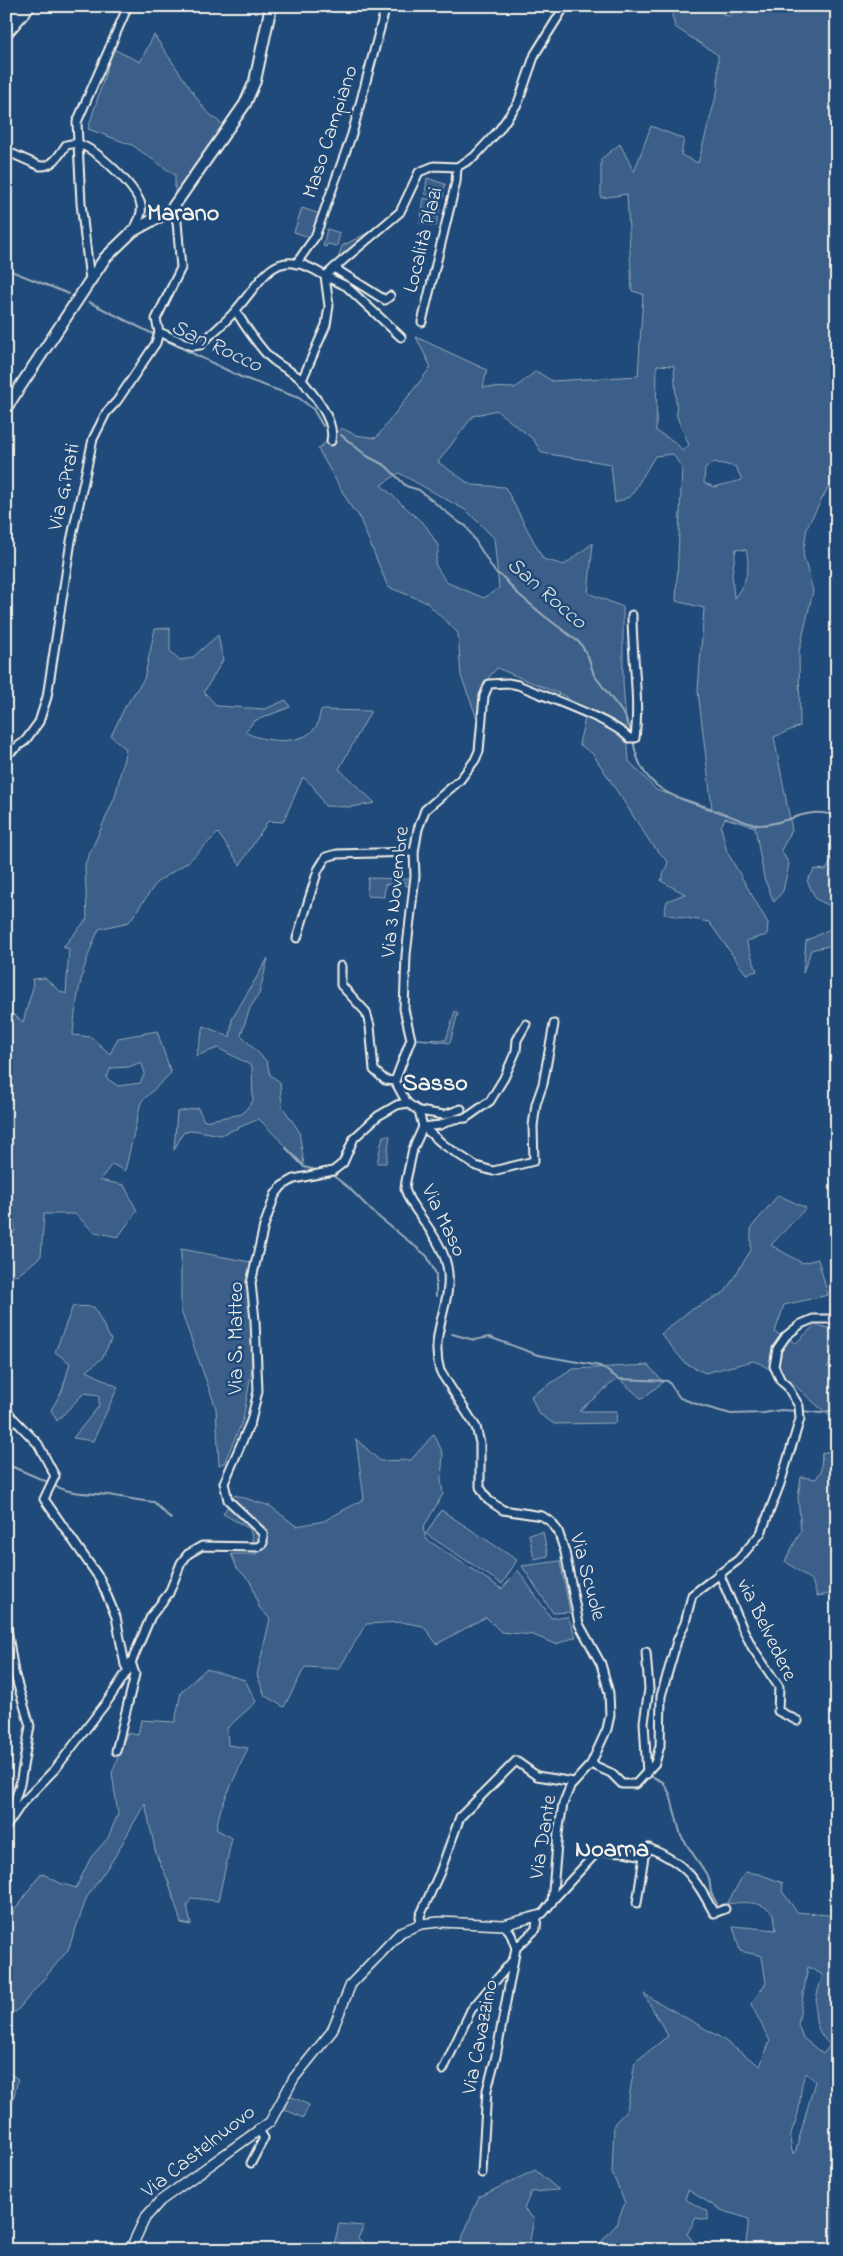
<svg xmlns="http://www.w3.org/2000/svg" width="843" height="2256" font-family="'Indie Flower',sans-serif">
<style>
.green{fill:#3a5f88;stroke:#97a8b8;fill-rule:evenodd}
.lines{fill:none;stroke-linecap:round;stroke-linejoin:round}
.stream{stroke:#9cacbb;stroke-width:2}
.minor-casing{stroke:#f4f1e8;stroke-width:11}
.tertiary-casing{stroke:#f4f1e8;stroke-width:12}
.secondary-casing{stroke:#f4f1e8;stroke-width:14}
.motorway-casing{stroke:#f4f1e8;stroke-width:16}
.minor{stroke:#1f4a7a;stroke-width:7}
.tertiary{stroke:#1f4a7a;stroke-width:9}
.secondary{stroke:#1f4a7a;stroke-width:10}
.motorway{stroke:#1f4a7a;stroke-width:12}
.labels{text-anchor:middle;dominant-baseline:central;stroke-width:5;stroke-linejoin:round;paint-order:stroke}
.street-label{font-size:21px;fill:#f4f1e8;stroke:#1f4a7a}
.water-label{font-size:22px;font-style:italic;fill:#dee0dd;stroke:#1f4a7a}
.quarter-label{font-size:24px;font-weight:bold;fill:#f4f1e8;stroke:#1f4a7a}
</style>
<rect width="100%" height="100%" fill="#1f4a7a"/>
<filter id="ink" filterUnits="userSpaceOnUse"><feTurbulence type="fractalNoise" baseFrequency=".02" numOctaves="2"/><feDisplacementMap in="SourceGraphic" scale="10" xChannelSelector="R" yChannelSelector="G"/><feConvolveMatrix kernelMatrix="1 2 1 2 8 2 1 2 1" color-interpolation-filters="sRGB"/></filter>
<g filter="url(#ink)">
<g class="green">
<path d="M 675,6 L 724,6 L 723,15 L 730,16 L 737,6 L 837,6 L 837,485 L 831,482 L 807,527 L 803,554 L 813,591 L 799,652 L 800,726 L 774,737 L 792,830 L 781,850 L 789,864 L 783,891 L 774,902 L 764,878 L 755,827 L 725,818 L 721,827 L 727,852 L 768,923 L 767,935 L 746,941 L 757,971 L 746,974 L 709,922 L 664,914 L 667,901 L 685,894 L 661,881 L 668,862 L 650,842 L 593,754 L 579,744 L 585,718 L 567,697 L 497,668 L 489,677 L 480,726 L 461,676 L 458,633 L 426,602 L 388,587 L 358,514 L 353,510 L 318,449 L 341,428 L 356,435 L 376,438 L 431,367 L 416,337 L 487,370 L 483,387 L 515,388 L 536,371 L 552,381 L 638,376 L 643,294 L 632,291 L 627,194 L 601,198 L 601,159 L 620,144 L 634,172 L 651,126 L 684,139 L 681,155 L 698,163 L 718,89 L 718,55 L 675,27 L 671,11 ZM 657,365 L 674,366 L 677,417 L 689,445 L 683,451 L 675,442 L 656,431 ZM 496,410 L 533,439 L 542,453 L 611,464 L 615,503 L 631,496 L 655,456 L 673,454 L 682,468 L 676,601 L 704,608 L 698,691 L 712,808 L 656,790 L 629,761 L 623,683 L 623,607 L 588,593 L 593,543 L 564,565 L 543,559 L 505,487 L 471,485 L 438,462 L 473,416 ZM 714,462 L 736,467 L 742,480 L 714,487 L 704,483 L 705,469 ZM 399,473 L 467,511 L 494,538 L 499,588 L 484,598 L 446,582 L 435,564 L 439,547 L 426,526 L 381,485 ZM 736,549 L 746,550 C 751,569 746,583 734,598 L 732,574 Z"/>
<path d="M 154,35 L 205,110 L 224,126 L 175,196 L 175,175 L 132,145 L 88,129 L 113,49 L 140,62 Z"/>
<path d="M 427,178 L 445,184 L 443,198 L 425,194 Z"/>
<path d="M 424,198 L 441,202 L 436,226 L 420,223 Z"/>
<path d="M 302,208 L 320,214 L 312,238 L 294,232 Z"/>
<path d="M 377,228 L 337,262 L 342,246 Z"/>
<path d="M 327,229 L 340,233 L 337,246 L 327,244 L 326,247 L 323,246 Z"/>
<path d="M 170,628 L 170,651 L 180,660 L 192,658 L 218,635 L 223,660 L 204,692 L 217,706 L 265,709 L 286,700 L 290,707 L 254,721 L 245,732 C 262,742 302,746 315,728 C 319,724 319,715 321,710 L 371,711 L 339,769 L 375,803 L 351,807 L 325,806 L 313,786 L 303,777 L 283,822 L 268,821 L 240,865 L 218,833 L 188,862 L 157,882 L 129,922 L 99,929 C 82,966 76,996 73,1035 L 91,1037 L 110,1054 L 118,1038 L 157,1031 L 171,1073 L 141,1102 L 125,1171 L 112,1164 L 100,1180 L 124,1185 L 137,1211 L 118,1237 L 94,1232 L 75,1214 L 44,1214 L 41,1256 L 17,1276 L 6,1269 L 6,1245 L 15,1231 L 12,1192 L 6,1184 L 6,1009 L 23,1022 L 33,987 L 32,979 L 45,978 L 60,991 L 66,994 L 69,949 L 63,947 L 87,919 L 85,864 L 115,797 L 126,749 L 111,736 L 125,707 L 144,679 L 155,629 ZM 141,1062 L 145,1073 L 140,1083 L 118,1086 L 106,1078 L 111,1068 L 129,1067 Z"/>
<path d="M 837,851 L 837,944 L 811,950 L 803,973 L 806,941 L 832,928 L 832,907 L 816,899 L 807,881 L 815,869 L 826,870 Z"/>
<path d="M 368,878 L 410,879 L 409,886 L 406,886 L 405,882 L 401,881 L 400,886 L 385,884 L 384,897 L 367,896 Z"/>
<path d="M 268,958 L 259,994 L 250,1008 L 241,1035 L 267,1062 L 270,1075 L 280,1082 L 282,1106 L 299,1131 L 304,1165 L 259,1119 L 221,1135 L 193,1130 L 183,1133 L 174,1150 L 177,1112 L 198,1108 L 204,1121 L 242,1114 L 253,1101 L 252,1066 L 218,1048 L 196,1056 L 204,1026 L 230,1037 L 232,1019 Z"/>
<path d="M 455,1011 L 458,1013 L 450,1043 L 417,1039 L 446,1040 Z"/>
<path d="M 383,1136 L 390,1136 L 386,1163 L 377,1163 Z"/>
<path d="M 778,1195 L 806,1208 L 771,1245 L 802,1263 L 818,1259 L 828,1295 L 784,1305 L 775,1332 L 796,1343 L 815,1325 L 837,1330 L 837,1354 L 827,1367 L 837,1368 L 837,1593 L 817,1596 L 812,1581 L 785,1561 L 801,1531 L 798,1497 L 801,1477 L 816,1479 L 821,1471 L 822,1453 L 830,1451 L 836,1422 L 793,1384 L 761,1364 L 753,1361 L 705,1373 L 685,1363 L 661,1334 L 689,1311 L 725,1292 L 751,1250 L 751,1228 Z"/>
<path d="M 181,1249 L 250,1262 L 252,1369 L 243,1420 L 224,1463 L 219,1465 L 216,1408 L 181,1311 Z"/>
<path d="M 73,1306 L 94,1307 L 111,1340 L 102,1358 L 87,1371 L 118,1387 L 93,1441 L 73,1438 L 99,1406 L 99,1395 L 84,1393 L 57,1421 L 51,1410 L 62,1391 L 70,1363 L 55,1352 Z"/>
<path d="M 648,1365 L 663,1382 L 642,1399 L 618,1378 L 579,1411 L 617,1411 L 616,1423 L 554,1424 L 538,1413 L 531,1396 L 573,1369 Z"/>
<path d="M 434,1434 L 443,1454 L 441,1479 L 443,1494 L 423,1528 L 426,1539 L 502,1589 L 518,1570 L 551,1618 L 568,1617 L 576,1637 L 556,1644 L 533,1635 L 501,1632 L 486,1617 L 437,1644 L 423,1626 L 401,1622 L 366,1624 L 339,1669 L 305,1667 L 284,1707 L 265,1696 L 257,1675 L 270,1619 L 259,1607 L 251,1582 L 237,1568 L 231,1554 L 256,1554 L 250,1529 L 223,1514 L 235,1495 L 270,1506 L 296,1526 L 324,1521 L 364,1499 L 356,1439 L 380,1461 L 411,1460 Z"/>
<path d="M 441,1510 L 517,1560 L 502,1584 L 426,1534 Z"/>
<path d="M 543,1532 L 548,1556 L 534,1559 L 529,1534 Z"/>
<path d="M 560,1561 L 570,1612 L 553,1613 L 522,1566 Z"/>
<path d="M 206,1669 L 245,1680 L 256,1702 L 227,1728 L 228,1745 L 248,1748 L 221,1808 L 216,1829 L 232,1838 L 218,1901 L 192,1898 L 187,1905 L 191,1925 L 181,1923 L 169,1883 L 156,1854 L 145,1803 L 114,1858 L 87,1897 L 68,1950 L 16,2012 L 6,2009 L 6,1917 L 10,1917 L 41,1873 L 60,1883 L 76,1888 L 91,1857 L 108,1838 L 118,1814 L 112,1773 L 127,1733 L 138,1735 L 141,1720 L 175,1722 L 181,1692 Z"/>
<path d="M 745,1872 L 759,1874 L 783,1883 L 782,1891 L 797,1912 L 837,1916 L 837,2250 L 745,2250 L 749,2219 L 721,2210 L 688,2190 L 685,2199 L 708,2212 L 708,2220 L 696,2218 L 687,2234 L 699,2249 L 707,2250 L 691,2250 L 687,2245 L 680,2247 L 682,2250 L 594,2250 L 616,2225 L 625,2203 L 612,2173 L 614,2124 L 627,2110 L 635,2062 L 668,2036 L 644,1994 L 718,2036 L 760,2066 L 770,2041 L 751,2004 L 766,1983 L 762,1956 L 740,1951 L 733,1926 L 776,1930 C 775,1925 775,1918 773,1914 C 763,1900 741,1902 727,1904 ZM 808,1967 L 823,1975 C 814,1999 809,2026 830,2045 L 823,2054 L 803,2038 L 798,2024 ZM 806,2073 L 815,2081 L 796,2150 L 793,2154 C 786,2131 796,2128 799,2108 C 801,2096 800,2084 806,2073 Z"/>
<path d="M 6,2071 L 18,2079 L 6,2131 Z"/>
<path d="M 290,2096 L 309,2105 L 303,2118 L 284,2109 Z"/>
<path d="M 535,2170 L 559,2190 L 531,2192 L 524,2209 L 534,2219 L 528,2250 L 457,2250 L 479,2197 Z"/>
<path d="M 339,2224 L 364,2226 L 358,2238 L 370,2250 L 333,2250 Z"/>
</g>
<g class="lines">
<g class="stream">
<path d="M 6,269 L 69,294"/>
<path d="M 89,302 L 155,335"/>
<path d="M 159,337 L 241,377 L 299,398 L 313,409 L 323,426"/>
<path d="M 341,435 L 367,456 L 386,466 L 406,486 L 419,490 L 460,523 L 466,526 L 495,572 L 503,577 L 516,592 L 543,615 L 580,643 L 588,656 L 594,675 L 625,716 L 632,734"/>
<path d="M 633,739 C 640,792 676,797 719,812 C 731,815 747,825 759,825 C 787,825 809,804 837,817"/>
<path d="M 286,1148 L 304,1167 L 320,1171"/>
<path d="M 331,1174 L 349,1188 L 375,1214 L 427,1256 L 436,1274 L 436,1296"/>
<path d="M 452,1334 L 474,1340 L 489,1337 L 538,1355 L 600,1366 L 619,1379 L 668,1381 L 680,1398 L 702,1406 L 731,1414 L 764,1413 L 781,1410 L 797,1411"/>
<path d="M 802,1411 L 821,1413 L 837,1409"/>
<path d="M 6,1464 L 50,1483"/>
<path d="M 54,1486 C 76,1496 93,1492 115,1496 C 128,1498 140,1501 154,1502 L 171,1519"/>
<path d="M 651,1776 L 663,1782 L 670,1794 L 681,1836 L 709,1878 L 711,1893 L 717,1904"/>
</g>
<defs>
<g id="minor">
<path d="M 6,151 L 40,166 C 53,167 59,155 66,145 C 70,144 74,143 78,144 C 97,149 136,187 141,205 C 143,214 137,223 133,231"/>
<path d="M 171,210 L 177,222 L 181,268 L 156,319 L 159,332 L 192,346 L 200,345 C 212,333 225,323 236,310 C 265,277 275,243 325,276 L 329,306 L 326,325 L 302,380 C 293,372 283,368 273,360 C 263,353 242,322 236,311"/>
<path d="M 296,264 L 315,237 L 352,134 L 386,6"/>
<path d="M 334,268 L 400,212 L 419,172 L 434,166 L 457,167 L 474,157 L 499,130 L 518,103 L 535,54 L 565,6"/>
<path d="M 325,276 L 346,286 L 401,337"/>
<path d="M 325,276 L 334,268 L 385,300 L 390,296"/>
<path d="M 90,280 L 81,203 L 77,122 L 128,6"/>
<path d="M 422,322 L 456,182 L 457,167"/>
<path d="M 302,380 C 314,396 336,420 331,441"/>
<path d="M 6,755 L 25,741 L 39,722 L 47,697 L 71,541 L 93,439 L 106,413 L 117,401 L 156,343 L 159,332"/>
<path d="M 297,938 L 318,870 L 326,857 L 337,854 L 414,852"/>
<path d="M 341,966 L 341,985 L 366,1012 L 370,1026 L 374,1070 L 385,1080 L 395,1081"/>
<path d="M 407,1103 L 395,1081 L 411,1039 L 404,1009 L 406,955 L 415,876 L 414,852 L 418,829 L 425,810 L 460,780 L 475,760 L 479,751 L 484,696 L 489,684 L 508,683 L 518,685 C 543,696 613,720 629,738 L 635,738 C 640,698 632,655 632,615"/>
<path d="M 419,1111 L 444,1115 L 461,1109"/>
<path d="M 423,1127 L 444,1145 L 476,1166 L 493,1171 L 534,1161 L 533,1126 L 536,1104 L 543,1084 L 554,1024"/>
<path d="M 423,1127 L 440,1125 L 454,1119 L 466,1118 L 490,1101 L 504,1078 L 516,1051 L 517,1040 L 526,1024"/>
<path d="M 6,1408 L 11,1416 L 38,1444 L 55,1476 L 44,1499 L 100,1579 L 116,1617 L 125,1665 L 128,1670"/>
<path d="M 719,1573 L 742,1627 L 752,1647 L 779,1687 L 778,1711 L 798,1721"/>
<path d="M 6,1622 L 14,1672 L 30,1726 L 20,1784 L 10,1816"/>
<path d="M 646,1652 L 649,1689 L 644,1722 L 647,1774"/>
<path d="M 116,1751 L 133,1683 L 135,1674 L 131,1662"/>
<path d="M 591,1764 L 611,1773 L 622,1784 L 636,1784 L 655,1763 L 660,1746 L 661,1696 L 677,1641 L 685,1623 L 692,1595 L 738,1560 L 761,1533 L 780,1484 L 800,1419 L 799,1406 L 787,1386 L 781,1381 L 774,1366 L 777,1349 L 786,1336 L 801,1324 L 813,1319 L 831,1319 L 837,1322"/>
<path d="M 6,1827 L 22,1803 L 56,1768 L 109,1699 L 128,1670 L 151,1616 L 169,1593 L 181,1563 L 188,1554 L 202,1546 L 258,1547 L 263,1543 L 263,1533 L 228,1500 L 224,1483 L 251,1421 L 258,1391 L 255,1320 L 251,1283 L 264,1226 L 275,1195 L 282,1186 L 294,1179 L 333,1171 L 343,1163 L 354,1138 L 378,1116 L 397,1105 L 407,1103 L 419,1111 L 423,1127 L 413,1149 L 406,1181 L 405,1189 L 409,1199 C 422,1221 446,1246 448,1273 C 451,1307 429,1333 440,1371 L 476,1427 L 480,1443 L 480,1487 L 488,1500 L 503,1510 L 542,1516 L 551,1522 L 558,1531 L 565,1552 L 579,1624 L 601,1664 L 609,1693 L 610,1715 L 607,1729 L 591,1764 L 570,1787 L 563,1804 L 558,1833 L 552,1902 L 543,1913 L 537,1916 L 536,1929 L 516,1948 L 496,2056 L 487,2090 L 482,2173"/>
<path d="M 644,1856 L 649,1848 C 687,1864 694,1877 714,1913 L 725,1909"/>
<path d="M 552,1901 L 598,1851 L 624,1852 L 644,1856 L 637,1903"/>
<path d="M 421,1924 L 420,1916 L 440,1872 L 460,1817 L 516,1761 L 537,1776 L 574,1782"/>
<path d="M 504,1925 L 510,1932 L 516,1948"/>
<path d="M 443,2070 L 471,2010 L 513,1960"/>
<path d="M 251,2163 L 264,2138 L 258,2129"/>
</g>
<path id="tertiary" d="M 130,2250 L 145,2218 L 160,2201 L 270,2122 L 294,2078 L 332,2031 L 351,1984 L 401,1932 L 421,1924 L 439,1922 L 504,1925 L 537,1916"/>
<path id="secondary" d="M 6,408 L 105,258 L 133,231 L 171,210 L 245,104 L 255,81 L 271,6"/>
<g id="motorway">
<path d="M 6,18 L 16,6"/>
<path d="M 6,32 L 28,6"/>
</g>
</defs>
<use href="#minor" class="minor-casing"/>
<use href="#tertiary" class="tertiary-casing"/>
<use href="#secondary" class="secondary-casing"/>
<use href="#motorway" class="motorway-casing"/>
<use href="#minor" class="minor"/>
<use href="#tertiary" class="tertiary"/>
<use href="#secondary" class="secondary"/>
<use href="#motorway" class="motorway"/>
</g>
</g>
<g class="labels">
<g class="street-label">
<text transform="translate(331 132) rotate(-72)">Maso Campiano</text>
<text transform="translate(424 240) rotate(-76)">Località Plazi</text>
<text transform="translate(65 487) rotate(-78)">Via G.Prati</text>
<text transform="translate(396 892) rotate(-84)">Via 3 Novembre</text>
<text transform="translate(443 1221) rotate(64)">Via Maso</text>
<text transform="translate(237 1338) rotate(-90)">Via S. Matteo</text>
<text transform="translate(587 1577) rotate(75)">Via Scuole</text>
<text transform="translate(766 1630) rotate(64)">via Belvedere</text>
<text transform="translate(544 1837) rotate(-81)">Via Dante</text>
<text transform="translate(481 2037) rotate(-79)">Via Cavazzino</text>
<text transform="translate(199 2152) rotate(-38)">Via Castelnuovo</text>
</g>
<g class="water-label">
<text transform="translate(216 347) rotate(25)">San Rocco</text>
<text transform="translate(546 594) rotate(41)">San Rocco</text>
</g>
<g class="quarter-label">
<text x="183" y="214">Marano</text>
<text x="435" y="1084">Sasso</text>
<text x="612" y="1850">Noarna</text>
</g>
</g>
<rect width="843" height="2256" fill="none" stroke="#1f4a7a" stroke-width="25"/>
<rect x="12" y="12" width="818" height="2231" fill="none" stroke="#f4f1e8" stroke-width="2" filter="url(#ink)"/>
</svg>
